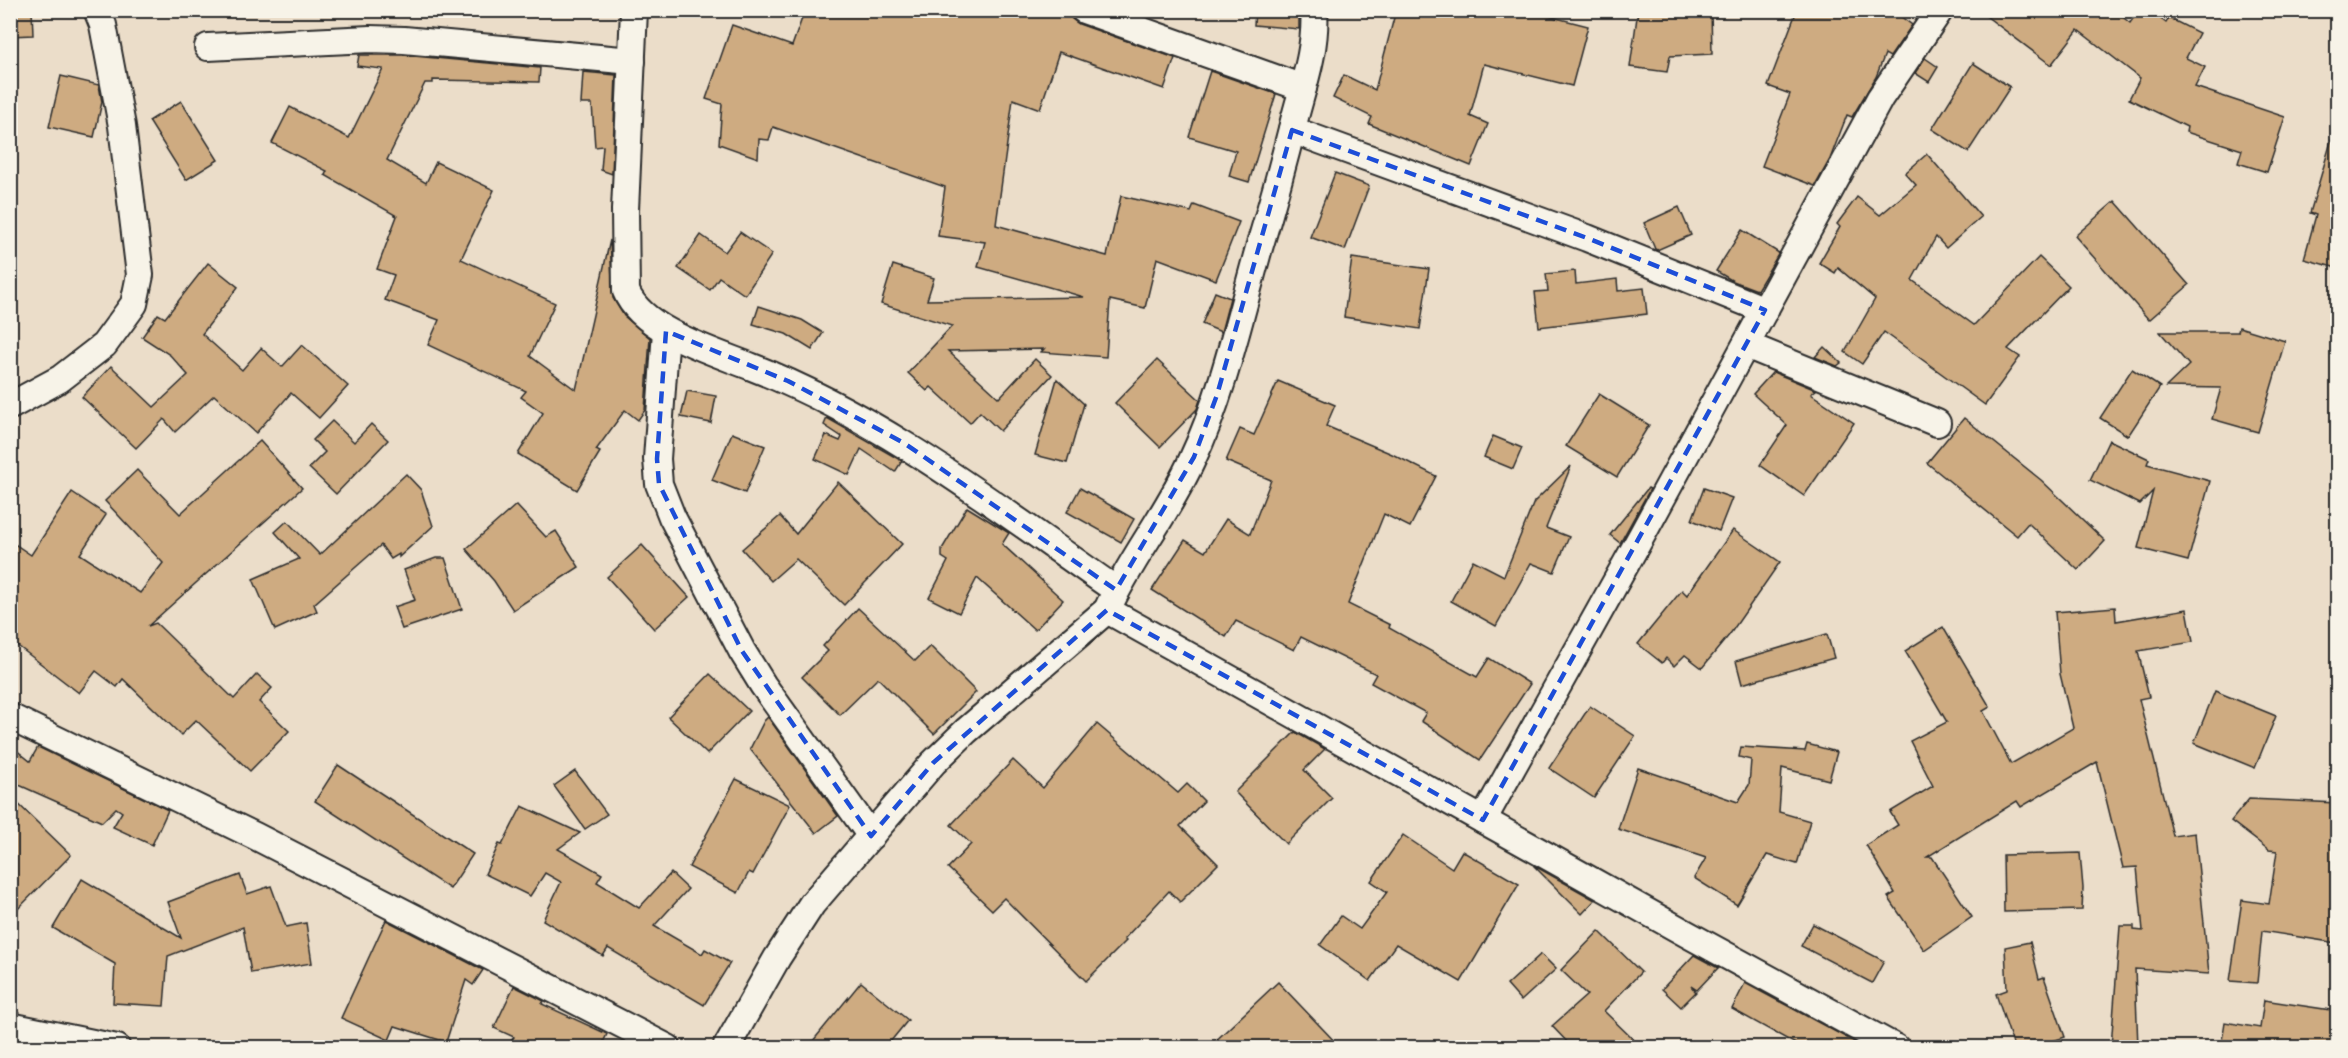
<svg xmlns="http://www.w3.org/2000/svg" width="2348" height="1058" font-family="'Shantell Sans',sans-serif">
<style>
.building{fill:#ceab81;stroke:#2b2b2b;stroke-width:1.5}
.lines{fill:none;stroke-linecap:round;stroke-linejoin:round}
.minor-casing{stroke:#2b2b2b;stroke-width:30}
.minor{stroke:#f7f3e8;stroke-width:26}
.marked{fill:none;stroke:#1d4ed8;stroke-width:4.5;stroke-dasharray:12 8;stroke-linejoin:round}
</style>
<rect width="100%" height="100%" fill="#ebddc9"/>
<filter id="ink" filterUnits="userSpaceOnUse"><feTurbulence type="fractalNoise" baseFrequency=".0167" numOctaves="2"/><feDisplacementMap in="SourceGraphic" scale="12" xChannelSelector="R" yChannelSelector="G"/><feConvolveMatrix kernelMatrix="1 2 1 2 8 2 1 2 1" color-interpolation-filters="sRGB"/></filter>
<g filter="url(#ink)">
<g class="building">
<path d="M 10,10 L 32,10 L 33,35 L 10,36 Z"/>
<path d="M 805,10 L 1069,10 L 1072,19 L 1079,24 L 1175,58 L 1164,89 L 1059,52 L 1040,109 L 1013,99 L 996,225 L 1107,256 L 1121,196 L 1191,212 L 1194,205 L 1239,222 L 1216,280 L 1157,258 L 1145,308 L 1110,300 L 1106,357 L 1041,352 L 1044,349 L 948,351 L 999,398 L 1035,359 L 1052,375 L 1000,431 L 980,412 L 970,423 L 931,387 L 927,391 L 908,373 L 952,326 L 881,304 L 893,265 L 934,278 L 927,300 L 1084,297 L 978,267 L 985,242 L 938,236 L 945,187 L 773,127 L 769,140 L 759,139 L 758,158 L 719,144 L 722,104 L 706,99 L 732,25 L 792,46 Z"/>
<path d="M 1255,10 L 1299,10 L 1299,29 L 1254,25 Z"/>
<path d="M 1396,10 L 1525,10 L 1588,26 L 1572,86 L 1484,64 L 1470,116 L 1488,124 L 1471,166 L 1369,124 L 1372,117 L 1333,98 L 1344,75 L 1375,90 Z"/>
<path d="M 1638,10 L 1711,10 L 1712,54 L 1670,56 L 1667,72 L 1630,67 Z"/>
<path d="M 1797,10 L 1892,10 L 1912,25 L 1890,57 L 1885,54 L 1876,77 L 1852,117 L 1847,115 L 1830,159 L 1815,186 L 1762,166 L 1790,94 L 1768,86 Z"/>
<path d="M 1978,10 L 2114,10 L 2130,23 L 2139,10 L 2149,10 L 2166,23 L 2169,18 L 2199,33 L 2186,58 L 2205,67 L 2195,87 L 2285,117 L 2267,172 L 2238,163 L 2242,150 L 2186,132 L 2187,127 L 2129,99 L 2140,78 L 2078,30 L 2051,65 Z"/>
<path d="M 359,55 L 403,55 L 540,68 L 539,82 L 433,80 L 433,83 L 425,83 L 387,160 L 426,183 L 436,162 L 494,190 L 461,259 L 555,303 L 530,356 L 576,390 L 610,240 L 613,298 L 624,316 L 650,338 L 645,410 L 638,420 L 625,410 L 596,450 L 600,452 L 577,490 L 518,454 L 543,413 L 521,397 L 526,391 L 428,345 L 439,320 L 385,300 L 394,275 L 377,269 L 397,216 L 325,175 L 327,171 L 272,143 L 290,107 L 349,138 L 383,69 L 357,66 Z"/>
<path d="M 1925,58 L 1938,67 L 1929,82 L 1915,73 Z"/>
<path d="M 1973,63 L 2010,87 L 1968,152 L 1932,129 Z"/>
<path d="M 1210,71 L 1276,94 L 1249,182 L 1229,176 L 1236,151 L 1189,137 Z"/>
<path d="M 583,72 L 616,75 L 612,174 L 601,170 L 603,146 L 595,147 L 592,104 L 581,104 Z"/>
<path d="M 61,76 L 99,85 L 102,102 L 94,137 L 49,127 Z"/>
<path d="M 181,101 L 218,160 L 186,180 L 149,121 Z"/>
<path d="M 2332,138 L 2337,138 L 2337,268 L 2304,259 L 2316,215 L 2310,213 Z"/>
<path d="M 1927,154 L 1981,217 L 1946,248 L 1936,237 L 1912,280 L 1974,325 L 2039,257 L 2069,286 L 2008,349 L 2020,357 L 1985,405 L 1884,332 L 1862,364 L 1845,352 L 1875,299 L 1838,268 L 1835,273 L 1819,263 L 1840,227 L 1837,224 L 1857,197 L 1880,215 L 1916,185 L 1905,173 Z"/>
<path d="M 1335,173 L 1369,186 L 1345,250 L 1310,237 Z"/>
<path d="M 2115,201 L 2189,285 L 2149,320 L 2075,236 Z"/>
<path d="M 1679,207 L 1691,235 L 1657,250 L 1655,249 L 1644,223 Z"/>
<path d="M 1742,230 L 1779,253 L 1757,290 L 1733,281 L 1716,271 Z"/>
<path d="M 740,232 L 772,254 L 745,295 L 719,277 L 710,290 L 678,268 L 701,235 L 725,252 Z"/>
<path d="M 1352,258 L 1429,269 L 1420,329 L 1344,317 Z"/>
<path d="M 208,263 L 238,287 L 202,334 L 242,370 L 261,348 L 282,367 L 302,345 L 348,386 L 319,418 L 291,393 L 256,433 L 214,395 L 175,432 L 164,419 L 136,448 L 82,397 L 111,366 L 154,407 L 188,375 L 170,355 L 142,337 L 158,314 L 165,318 Z"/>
<path d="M 1575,271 L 1576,284 L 1617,279 L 1618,291 L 1644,288 L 1647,314 L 1539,327 L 1535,292 L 1548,291 L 1546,274 Z"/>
<path d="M 1215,292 L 1230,298 L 1221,332 L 1202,324 Z"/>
<path d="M 759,306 L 802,320 L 823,333 L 812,350 L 786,334 L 753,324 Z"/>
<path d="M 2239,327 L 2285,341 L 2258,432 L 2212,419 L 2221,388 L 2166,387 L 2189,365 L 2160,332 L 2238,332 Z"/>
<path d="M 1824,347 L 1841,363 L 1837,366 L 1815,357 Z"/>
<path d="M 1157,360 L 1200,400 L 1197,409 L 1160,447 L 1115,403 Z"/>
<path d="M 2132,369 L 2160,387 L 2128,436 L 2100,418 Z"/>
<path d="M 1773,372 L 1816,390 L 1811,394 L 1854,423 L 1804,496 L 1760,465 L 1787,425 L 1753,394 Z"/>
<path d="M 1057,379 L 1084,404 L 1067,463 L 1035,455 Z"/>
<path d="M 1278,381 L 1335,405 L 1326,426 L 1392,454 L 1436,476 L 1410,527 L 1384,514 L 1348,604 L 1390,625 L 1389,628 L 1477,677 L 1489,658 L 1530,684 L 1480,760 L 1421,721 L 1426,713 L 1371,683 L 1376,674 L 1301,637 L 1294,650 L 1236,621 L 1226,637 L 1152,590 L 1185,540 L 1205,552 L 1226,519 L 1250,534 L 1271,480 L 1226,461 L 1240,429 L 1254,435 Z"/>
<path d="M 687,391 L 716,396 L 711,423 L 681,417 Z"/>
<path d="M 1599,394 L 1649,425 L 1617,477 L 1566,446 Z"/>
<path d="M 827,418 L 841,426 L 902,461 L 895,472 L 861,449 L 849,475 L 815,459 L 826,435 L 840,441 L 842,437 L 824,425 Z"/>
<path d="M 1964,418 L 2041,480 L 2105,541 L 2078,570 L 2028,523 L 2017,536 L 1927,463 Z"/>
<path d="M 332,421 L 354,442 L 371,424 L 388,440 L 336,494 L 309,468 L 325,452 L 313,440 Z"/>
<path d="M 732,433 L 765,446 L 745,493 L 712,480 Z"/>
<path d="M 1493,436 L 1522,448 L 1513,469 L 1484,457 Z"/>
<path d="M 2109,440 L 2149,459 L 2147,464 L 2210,481 L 2188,561 L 2138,548 L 2153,491 L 2140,504 L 2090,480 Z"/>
<path d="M 260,441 L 302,488 L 148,626 L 156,623 L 234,699 L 257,674 L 272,688 L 259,702 L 289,731 L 250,771 L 196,720 L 181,735 L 123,679 L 117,687 L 96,671 L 79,693 L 10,640 L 10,541 L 31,555 L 72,492 L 106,515 L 80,554 L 140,593 L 163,563 L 105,501 L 137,470 L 180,514 Z"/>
<path d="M 1571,466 L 1546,528 L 1569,537 L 1554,572 L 1531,563 L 1496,626 L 1451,601 L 1473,560 L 1504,576 L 1534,502 Z"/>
<path d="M 406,474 L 421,490 L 433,526 L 399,557 L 399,554 L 391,559 L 381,545 L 314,604 L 317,611 L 275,630 L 253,579 L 299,559 L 275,532 L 287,521 L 320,555 Z"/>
<path d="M 838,482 L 902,544 L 844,605 L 796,559 L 771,581 L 742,549 L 780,516 L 796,534 Z"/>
<path d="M 1080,488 L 1134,519 L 1121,542 L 1067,512 Z"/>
<path d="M 1648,488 L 1650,489 L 1620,543 L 1610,535 Z"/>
<path d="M 1704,488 L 1732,498 L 1719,531 L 1692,520 Z"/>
<path d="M 516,505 L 546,537 L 556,531 L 579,567 L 513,610 L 494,581 L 466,549 Z"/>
<path d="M 967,507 L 1009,533 L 1002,544 L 1063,600 L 1035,630 L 977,578 L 959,613 L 929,598 L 948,561 L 942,557 L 942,549 Z"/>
<path d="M 1733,530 L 1780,562 L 1730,634 L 1702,668 L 1685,655 L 1674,666 L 1666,658 L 1662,663 L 1638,644 L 1682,590 L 1687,595 Z"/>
<path d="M 642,545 L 689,597 L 654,629 L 607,577 Z"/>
<path d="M 436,558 L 445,558 L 462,609 L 402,629 L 394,607 L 415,600 L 404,570 Z"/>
<path d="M 2115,607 L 2116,621 L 2187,609 L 2193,642 L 2138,651 L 2149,697 L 2139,699 L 2173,836 L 2195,833 L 2209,974 L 2135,969 L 2138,1047 L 2111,1047 L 2120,926 L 2134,926 L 2134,930 L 2143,931 L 2137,867 L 2123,868 L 2097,762 L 2021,807 L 2017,801 L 1927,857 L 1932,857 L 1972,917 L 1924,950 L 1888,897 L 1895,893 L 1866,845 L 1898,825 L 1890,812 L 1933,786 L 1910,741 L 1947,722 L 1905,651 L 1943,627 L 1990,707 L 1983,711 L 2011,764 L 2073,728 L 2060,674 L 2055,612 Z"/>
<path d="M 858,608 L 915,661 L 930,646 L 976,692 L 934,734 L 878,678 L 840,715 L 802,677 L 828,651 L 823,646 Z"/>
<path d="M 1827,634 L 1834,658 L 1742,684 L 1736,661 Z"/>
<path d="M 710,674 L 749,711 L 707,754 L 668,717 Z"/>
<path d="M 2215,691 L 2276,716 L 2255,768 L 2194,743 Z"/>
<path d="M 1590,706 L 1635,736 L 1594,798 L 1549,768 Z"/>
<path d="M 768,717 L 838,816 L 816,833 L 750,749 L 764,721 Z"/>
<path d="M 1097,724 L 1178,793 L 1187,784 L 1204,801 L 1180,826 L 1218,864 L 1180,902 L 1169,891 L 1124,939 L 1126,941 L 1086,981 L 1004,898 L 992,910 L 948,868 L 971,844 L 951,825 L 1013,760 L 1043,788 Z"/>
<path d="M 1295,732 L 1325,749 L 1304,770 L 1332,798 L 1286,844 L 1235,792 Z"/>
<path d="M 1807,744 L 1837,752 L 1829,780 L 1782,768 L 1779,812 L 1810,821 L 1797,864 L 1767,855 L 1737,905 L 1694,878 L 1706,858 L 1618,829 L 1638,768 L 1738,802 L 1749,785 L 1751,760 L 1739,757 L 1741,747 L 1805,751 Z"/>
<path d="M 10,745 L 30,761 L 38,747 L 168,810 L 152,845 L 113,827 L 122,812 L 116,808 L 102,822 L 10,781 Z"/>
<path d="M 338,765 L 473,854 L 450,889 L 315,801 Z"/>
<path d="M 575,771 L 607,814 L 585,829 L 554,786 Z"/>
<path d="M 736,779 L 790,805 L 753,874 L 749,872 L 738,893 L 689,867 Z"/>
<path d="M 10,796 L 71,855 L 10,917 Z"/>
<path d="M 2249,799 L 2337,803 L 2337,943 L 2262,931 L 2257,983 L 2230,981 L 2242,900 L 2269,904 L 2277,851 L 2269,850 L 2231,821 Z"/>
<path d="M 522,806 L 580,833 L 558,849 L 602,874 L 597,882 L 639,908 L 671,873 L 688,889 L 654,926 L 702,954 L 705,949 L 730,963 L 704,1005 L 608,948 L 603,956 L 543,920 L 561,882 L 545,873 L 530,896 L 485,874 L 499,844 L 502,845 Z"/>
<path d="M 1403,835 L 1452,868 L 1462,851 L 1519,884 L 1461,982 L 1396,944 L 1370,981 L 1320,945 L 1341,916 L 1360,929 L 1387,892 L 1371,881 Z"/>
<path d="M 2080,853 L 2083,888 L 2082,910 L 2004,912 L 2003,855 Z"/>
<path d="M 1533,865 L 1595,900 L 1582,914 Z"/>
<path d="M 240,875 L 247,894 L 271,886 L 286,927 L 306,923 L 312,963 L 251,973 L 243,927 L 168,956 L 164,1006 L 113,1003 L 115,964 L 53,928 L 82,879 L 181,938 L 168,902 Z"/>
<path d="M 386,920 L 483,970 L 473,985 L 466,980 L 446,1042 L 395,1026 L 389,1040 L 341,1018 Z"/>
<path d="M 1813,924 L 1884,961 L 1872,983 L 1801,946 Z"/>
<path d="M 1599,931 L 1641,972 L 1604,1011 L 1641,1047 L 1572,1047 L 1552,1026 L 1587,995 L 1561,970 Z"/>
<path d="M 2030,942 L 2039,979 L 2044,977 L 2065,1037 L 2034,1047 L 2014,1047 L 1996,994 L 2007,990 L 2005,947 Z"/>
<path d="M 1541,954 L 1556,969 L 1521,1001 L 1507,985 Z"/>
<path d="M 1694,955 L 1718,968 L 1697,990 L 1691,986 L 1696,992 L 1681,1007 L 1662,989 Z"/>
<path d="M 861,982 L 908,1020 L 886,1047 L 808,1047 Z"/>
<path d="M 1278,982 L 1340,1047 L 1209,1047 Z"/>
<path d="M 1745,983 L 1864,1047 L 1801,1047 L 1732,1009 Z"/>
<path d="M 514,986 L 544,1001 L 542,1004 L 607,1034 L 601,1047 L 507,1047 L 514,1037 L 494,1028 Z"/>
<path d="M 2264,1000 L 2337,1011 L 2337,1047 L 2221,1047 L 2225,1022 L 2260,1028 Z"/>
</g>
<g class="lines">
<defs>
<g id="minor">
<path d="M 634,10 L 625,210 L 626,291 C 642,331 715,352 752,367 C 885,419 999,509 1116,590"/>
<path d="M 1084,10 L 1303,88"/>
<path d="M 208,47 L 370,39 L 404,40 L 632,61"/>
<path d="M 1292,130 L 1587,238 L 1765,310"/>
<path d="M 666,331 L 657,459 L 659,484 L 672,517 L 742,651 L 763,685 L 871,836"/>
<path d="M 1746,345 L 1937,423"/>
<path d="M 10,406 L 60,379 L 104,345 L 134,304 L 140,275 L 122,126 L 103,25 L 97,10"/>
<path d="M 1107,610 L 1687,934 L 1896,1048"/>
<path d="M 10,717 L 255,836 L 668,1048"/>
<path d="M 1483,820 L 1642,535 L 1880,98 L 1940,10"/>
<path d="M 10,1026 L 117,1048"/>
<path d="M 726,1048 L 777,958 L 812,904 L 933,763 L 966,731 L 1107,610 C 1131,558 1168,513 1192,460 C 1222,397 1240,316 1259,248 C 1272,205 1284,161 1295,117 C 1304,83 1317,46 1314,10"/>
</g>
</defs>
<use href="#minor" class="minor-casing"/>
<use href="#minor" class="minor"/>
</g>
</g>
<path class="marked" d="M 1292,130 L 1587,238 L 1765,310 L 1483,820 L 1107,610 L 933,763 L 871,836 L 742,651 L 659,484 L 657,459 L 666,331 L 788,381 L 904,443 L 1116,590 L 1194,457 L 1217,395 Z"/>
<rect width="2348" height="1058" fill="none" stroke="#f7f3e8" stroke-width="36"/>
<rect x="18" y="18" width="2312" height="1022" fill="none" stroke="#2b2b2b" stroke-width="2" filter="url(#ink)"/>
</svg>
